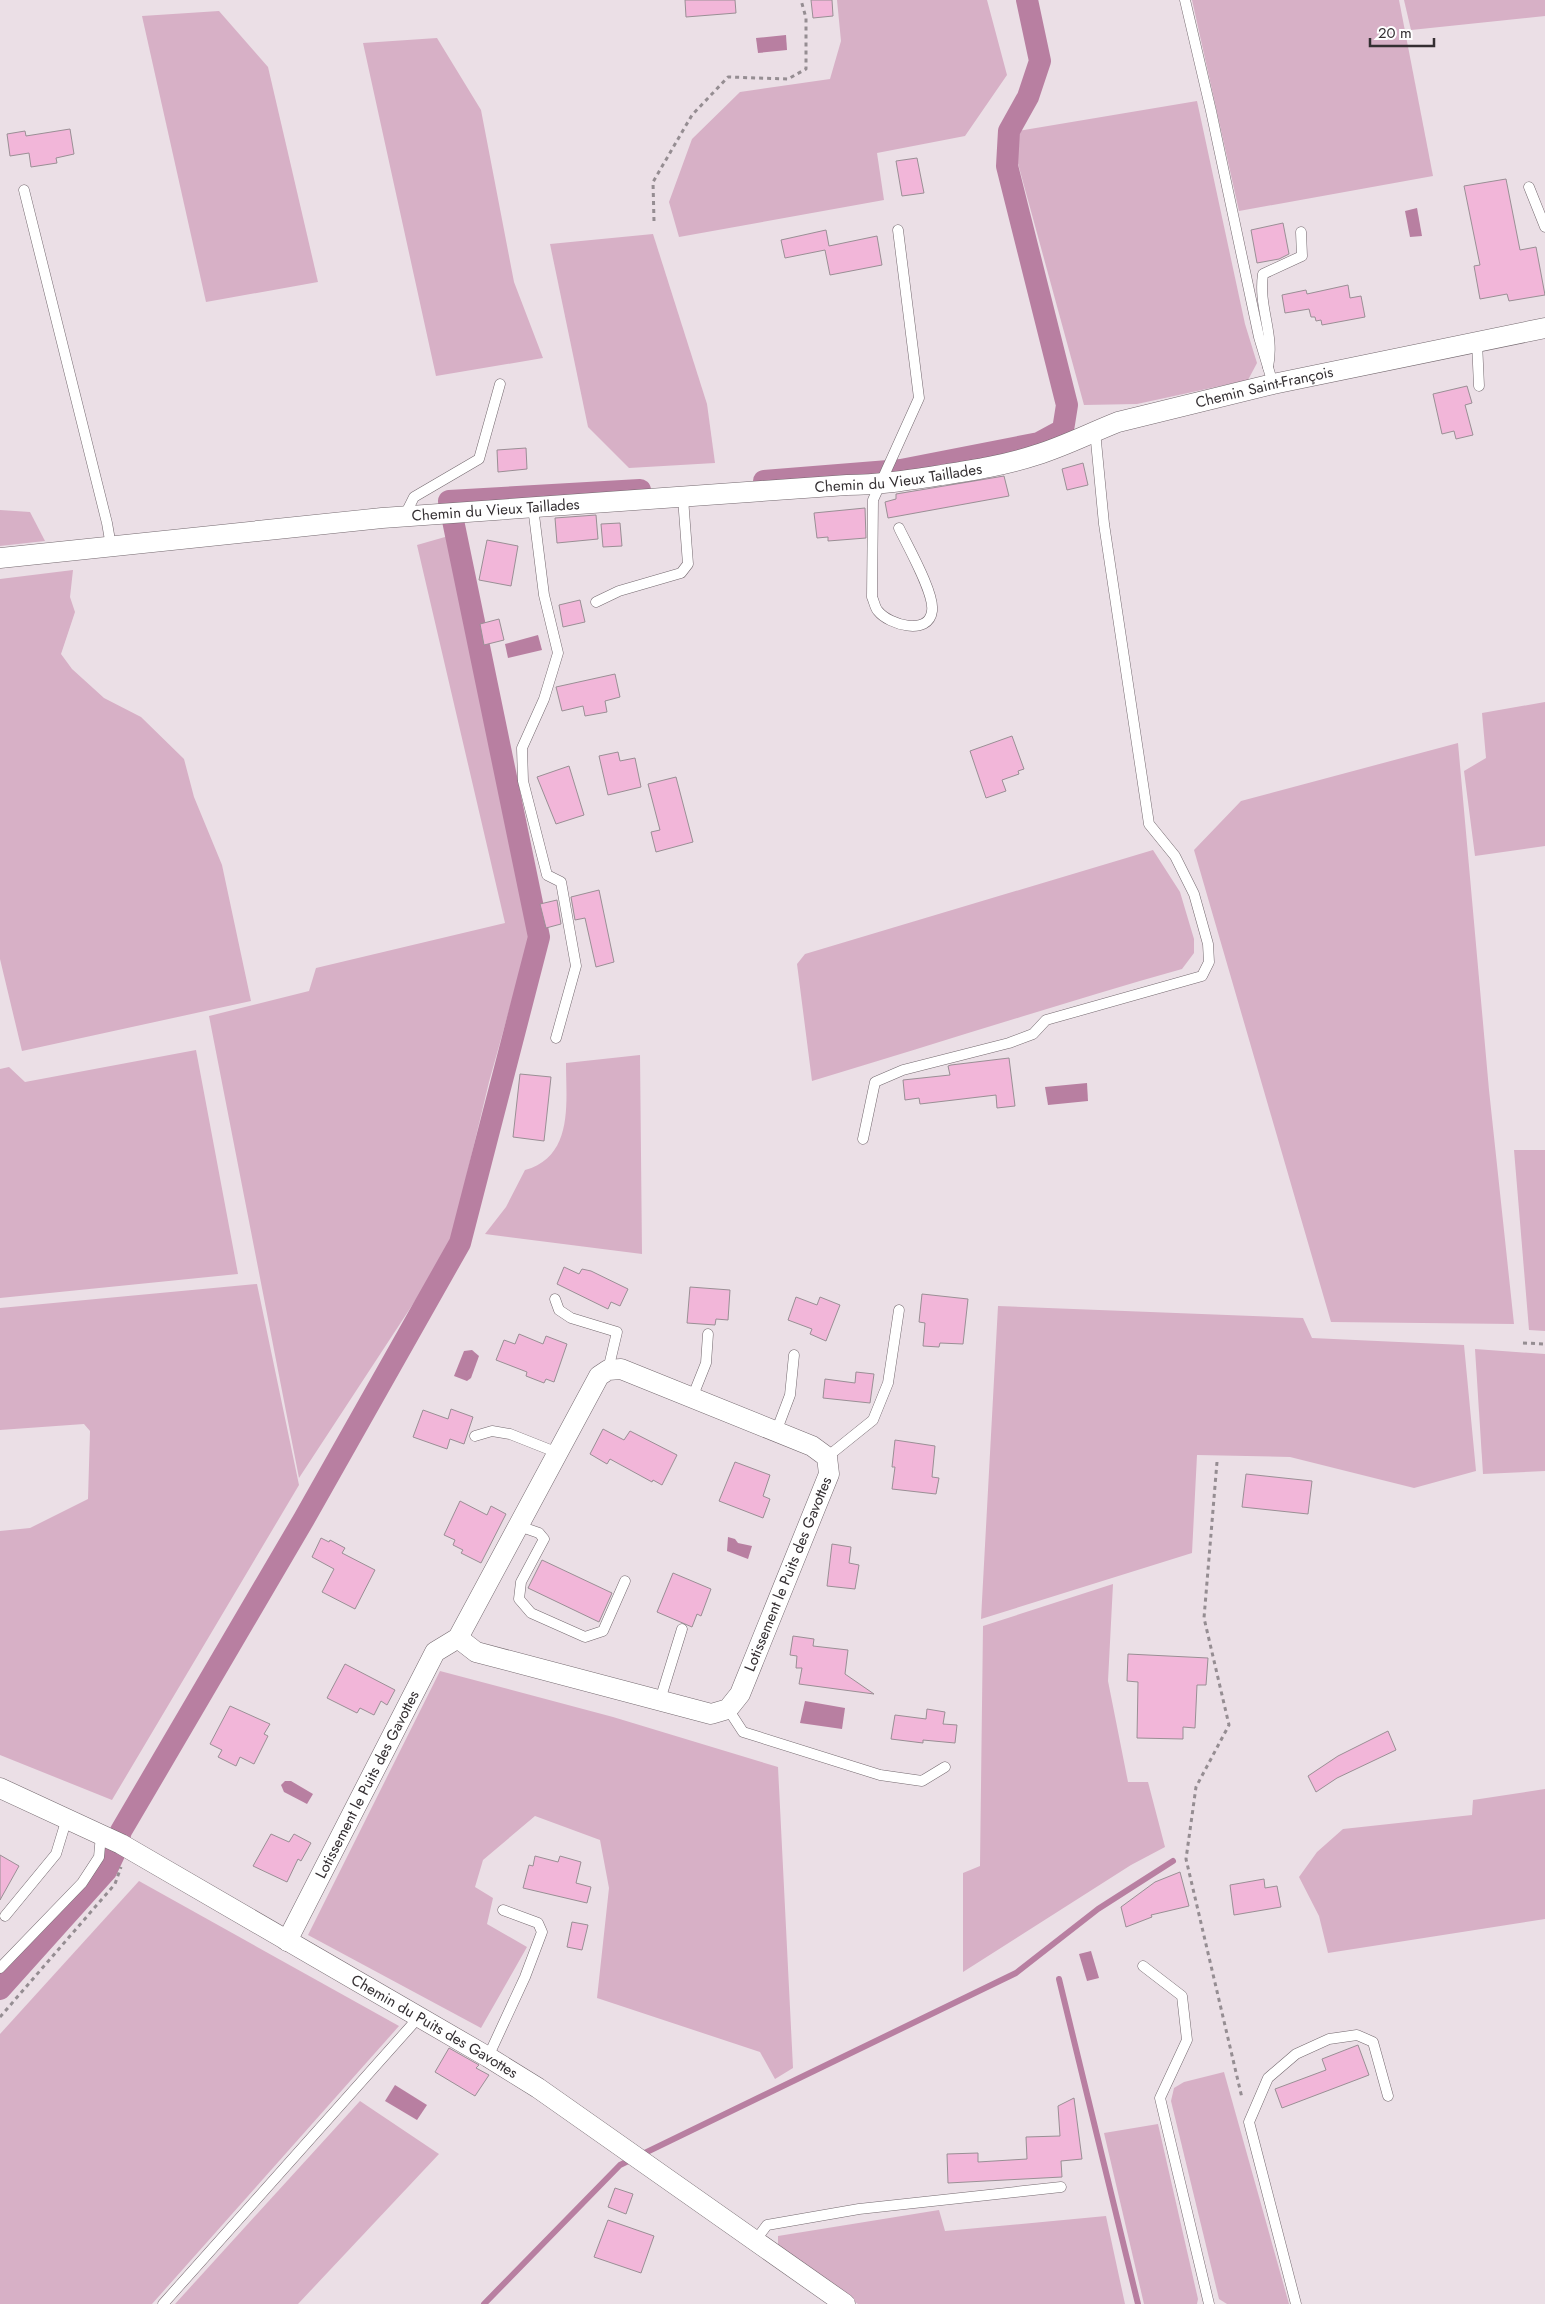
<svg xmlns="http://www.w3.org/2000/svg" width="1545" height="2304" font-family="Jost,sans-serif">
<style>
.green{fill:#d7b0c6}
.water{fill:#b87fa1}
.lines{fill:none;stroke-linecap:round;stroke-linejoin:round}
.stream{stroke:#b87fa1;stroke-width:6}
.canal{stroke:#b87fa1;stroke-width:22}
.building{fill:#f2b6d9;stroke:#9a8f95}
.lane-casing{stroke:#74696f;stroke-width:11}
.street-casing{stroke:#74696f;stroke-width:21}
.path{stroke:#958d92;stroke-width:3;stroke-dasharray:4 4;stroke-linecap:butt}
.lane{stroke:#fff;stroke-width:10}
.street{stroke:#fff;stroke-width:20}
.labels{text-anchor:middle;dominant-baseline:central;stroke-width:4;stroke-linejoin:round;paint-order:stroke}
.street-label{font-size:15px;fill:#342f32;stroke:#fff}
</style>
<rect width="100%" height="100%" fill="#ebdfe6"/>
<g class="green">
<path d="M 837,0 L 987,0 L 1007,75 L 965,136 L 877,153 L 884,200 L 679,237 L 669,202 L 692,139 L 740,92 L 830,79 L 841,41 Z"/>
<path d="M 1192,0 L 1399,0 L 1433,176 L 1239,211 Z"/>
<path d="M 1404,0 L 1545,0 L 1545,16 L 1411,30 Z"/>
<path d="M 219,11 L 268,67 L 318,282 L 206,302 L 142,16 Z"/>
<path d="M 437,38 L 481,110 L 514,282 L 543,358 L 436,376 L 363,43 Z"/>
<path d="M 1197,101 L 1245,324 L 1257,363 L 1248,380 L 1137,404 L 1084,405 L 1017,160 L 1018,131 Z"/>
<path d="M 653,234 L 707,404 L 715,463 L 629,468 L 588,427 L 550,244 Z"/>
<path d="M 0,510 L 30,512 L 45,541 L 0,546 Z"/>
<path d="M 452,535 L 531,932 L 489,1082 L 449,1249 L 299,1478 L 209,1016 L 309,991 L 316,968 L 505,923 L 417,545 Z"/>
<path d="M 73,570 L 70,597 L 75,612 L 61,654 L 72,669 L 104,698 L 141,717 L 184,759 L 194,797 L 222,865 L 251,1001 L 22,1051 L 0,959 L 0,579 Z"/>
<path d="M 1545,702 L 1545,846 L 1475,856 L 1464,771 L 1486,758 L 1482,713 Z"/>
<path d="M 1458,743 L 1489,1090 L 1514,1324 L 1331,1322 L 1194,850 L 1241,801 Z"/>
<path d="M 1153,850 L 1180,892 L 1194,939 L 1194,953 L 1182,969 C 1058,1004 936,1044 812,1081 L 797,964 L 805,954 Z"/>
<path d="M 196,1050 L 238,1274 L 0,1298 L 0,1069 L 9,1067 L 25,1082 Z"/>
<path d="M 640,1055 L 642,1254 L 485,1234 L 506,1207 L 525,1170 C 574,1156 566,1103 566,1063 Z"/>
<path d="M 1514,1150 L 1545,1150 L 1545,1331 L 1529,1330 Z"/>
<path d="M 257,1284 L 299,1485 L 112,1800 L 0,1755 L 0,1531 L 30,1528 L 88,1499 L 90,1431 L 84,1424 L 0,1430 L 0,1308 Z"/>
<path d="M 998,1306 L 1303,1318 L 1312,1338 L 1464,1345 L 1476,1471 L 1414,1488 L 1290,1457 L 1197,1455 L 1192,1553 L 981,1619 Z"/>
<path d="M 1475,1349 L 1545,1354 L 1545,1471 L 1483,1474 Z"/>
<path d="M 1113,1584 L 1108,1681 L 1128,1782 L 1148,1782 L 1165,1847 L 1131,1865 L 963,1972 L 963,1873 L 980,1866 L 983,1626 Z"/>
<path d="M 440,1671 L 613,1717 L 778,1767 L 793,2068 L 775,2079 L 760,2052 L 597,1998 L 609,1888 L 600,1840 L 535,1816 L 483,1860 L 475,1887 L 493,1898 L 487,1924 L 527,1947 L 481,2028 L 308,1935 Z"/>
<path d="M 1545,1789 L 1545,1919 L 1328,1953 L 1319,1916 L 1299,1877 L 1317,1852 L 1343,1829 L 1472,1815 L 1473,1800 Z"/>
<path d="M 139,1881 L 399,2026 L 152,2304 L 0,2304 L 0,2034 Z"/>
<path d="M 1224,2072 L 1289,2304 L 1227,2304 L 1219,2299 L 1171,2101 L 1174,2088 L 1184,2082 Z"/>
<path d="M 360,2101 L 439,2154 L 298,2304 L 175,2304 Z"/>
<path d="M 1158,2124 L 1198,2299 L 1197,2304 L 1144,2304 L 1104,2133 Z"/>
<path d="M 939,2210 L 945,2231 L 1106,2216 L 1125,2304 L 858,2304 L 778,2249 L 778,2236 Z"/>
</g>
<g class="water">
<path d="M 786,35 L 787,50 L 758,53 L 756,38 Z"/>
<path d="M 1417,208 L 1422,236 L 1410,237 L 1405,211 Z"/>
<path d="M 538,635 L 542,650 L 508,658 L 505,644 Z"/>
<path d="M 1087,1083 L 1088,1101 L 1048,1105 L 1045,1087 Z"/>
<path d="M 472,1350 L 479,1356 L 471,1378 L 467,1381 L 454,1376 L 464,1351 Z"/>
<path d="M 728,1537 L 735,1539 L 738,1543 L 752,1546 L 748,1559 L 727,1551 Z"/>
<path d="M 805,1701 L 845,1708 L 842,1729 L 800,1723 Z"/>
<path d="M 285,1781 L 291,1781 L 313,1794 L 307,1804 L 284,1792 L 281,1785 Z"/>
<path d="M 1091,1951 L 1099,1978 L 1087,1981 L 1079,1954 Z"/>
<path d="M 395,2085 L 427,2105 L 417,2120 L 385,2101 Z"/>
</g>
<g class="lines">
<g class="stream">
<path d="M 1059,1979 L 1138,2304"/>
<path d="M 484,2304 L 620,2165 L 1016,1973 L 1098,1909 L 1173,1861"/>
</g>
<g class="canal">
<path d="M 764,481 L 901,470 L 1039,443 L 1063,430 L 1067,405 L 1007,166 L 1009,131 L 1028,97 L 1040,61 L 1027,0"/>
<path d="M 0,1989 L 106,1871 L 115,1852 L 121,1831 L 304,1519 L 460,1243 L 539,937 L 449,501 L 640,490"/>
</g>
</g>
<g class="building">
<path d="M 685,0 L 735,0 L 736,13 L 686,17 Z"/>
<path d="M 811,0 L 832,0 L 833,16 L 813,18 Z"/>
<path d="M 70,129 L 74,154 L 56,158 L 57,163 L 31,167 L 29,153 L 10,156 L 7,134 L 25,131 L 26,136 Z"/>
<path d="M 917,158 L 924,193 L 902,196 L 896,161 Z"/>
<path d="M 1506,179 L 1520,250 L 1536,247 L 1545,295 L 1509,301 L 1507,294 L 1480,299 L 1474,266 L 1480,265 L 1464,186 Z"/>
<path d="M 1283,223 L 1289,254 L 1279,259 L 1257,263 L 1251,230 Z"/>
<path d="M 826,230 L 829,246 L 877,236 L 882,265 L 830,275 L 825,250 L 785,258 L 781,240 Z"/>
<path d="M 1348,285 L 1350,298 L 1361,296 L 1365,317 L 1322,325 L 1321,320 L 1316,321 L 1315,317 L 1311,317 L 1309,309 L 1285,313 L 1282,295 L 1306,290 L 1307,294 Z"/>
<path d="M 1467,386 L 1472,403 L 1465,405 L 1473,435 L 1456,439 L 1454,431 L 1442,434 L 1433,394 Z"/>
<path d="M 526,448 L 527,469 L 498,472 L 497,450 Z"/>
<path d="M 1083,463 L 1088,485 L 1067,490 L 1062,469 Z"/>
<path d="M 1004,476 L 1009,496 L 888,518 L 885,502 L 896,499 L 896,494 Z"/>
<path d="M 865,508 L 866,538 L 828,541 L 828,537 L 817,538 L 814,513 Z"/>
<path d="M 596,515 L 598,539 L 557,543 L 555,518 Z"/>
<path d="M 620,523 L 622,546 L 603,547 L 601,524 Z"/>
<path d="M 487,540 L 518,546 L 511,586 L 479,580 Z"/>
<path d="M 580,600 L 585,622 L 563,627 L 559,605 Z"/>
<path d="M 499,619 L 504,640 L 484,645 L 480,624 Z"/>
<path d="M 615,674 L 620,697 L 605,701 L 607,712 L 585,716 L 583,706 L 562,711 L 556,687 Z"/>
<path d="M 1012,736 L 1024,769 L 1018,771 L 1019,774 L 1002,780 L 1006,791 L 986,798 L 970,751 Z"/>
<path d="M 618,752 L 620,761 L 635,758 L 641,787 L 608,795 L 599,756 Z"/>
<path d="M 569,766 L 584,815 L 556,824 L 537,777 Z"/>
<path d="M 676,777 L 693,842 L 656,852 L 651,832 L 660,830 L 648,784 Z"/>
<path d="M 599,890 L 614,962 L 596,967 L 585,918 L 575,920 L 571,897 Z"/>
<path d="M 557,900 L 561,924 L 546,928 L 540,904 Z"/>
<path d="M 1009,1058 L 1015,1106 L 997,1108 L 996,1095 L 920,1104 L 919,1098 L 905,1100 L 903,1080 L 950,1075 L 948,1066 L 951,1065 Z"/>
<path d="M 520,1074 L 551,1077 L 544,1141 L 513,1137 Z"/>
<path d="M 564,1267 L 579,1274 L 582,1269 L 591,1271 L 628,1289 L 620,1306 L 611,1302 L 608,1309 L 557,1284 Z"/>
<path d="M 690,1287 L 730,1290 L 728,1320 L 716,1319 L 715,1325 L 687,1323 Z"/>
<path d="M 922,1294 L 968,1299 L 963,1344 L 940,1343 L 939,1347 L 923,1346 L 925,1323 L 919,1322 Z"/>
<path d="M 796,1297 L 817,1305 L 820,1297 L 840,1305 L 826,1341 L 810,1334 L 812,1329 L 788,1320 Z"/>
<path d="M 519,1334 L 543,1344 L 546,1336 L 567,1344 L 554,1382 L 546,1379 L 544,1383 L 526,1376 L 527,1372 L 496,1360 L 504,1340 L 515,1344 Z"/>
<path d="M 856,1372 L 874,1374 L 870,1403 L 823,1398 L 825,1379 L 855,1383 Z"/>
<path d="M 451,1409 L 473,1417 L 464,1444 L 450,1439 L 447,1449 L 413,1437 L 423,1410 L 448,1419 Z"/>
<path d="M 603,1429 L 624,1440 L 630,1431 L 677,1455 L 662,1485 L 653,1480 L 652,1482 L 610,1459 L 607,1464 L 590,1454 Z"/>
<path d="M 895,1440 L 935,1446 L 932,1477 L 939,1478 L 936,1494 L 892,1489 L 895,1467 L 892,1467 Z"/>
<path d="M 735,1462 L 770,1475 L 763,1496 L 770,1499 L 763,1518 L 719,1501 Z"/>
<path d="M 1246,1474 L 1312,1481 L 1308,1514 L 1242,1507 Z"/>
<path d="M 460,1501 L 487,1515 L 491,1506 L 506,1514 L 481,1563 L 461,1553 L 463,1550 L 453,1545 L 455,1540 L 444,1535 Z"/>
<path d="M 321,1538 L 329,1542 L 330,1540 L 345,1548 L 342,1553 L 375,1570 L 355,1609 L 322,1592 L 334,1569 L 312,1557 Z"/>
<path d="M 832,1544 L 851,1547 L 849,1563 L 859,1565 L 855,1589 L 827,1586 Z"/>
<path d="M 542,1560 L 612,1593 L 599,1622 L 528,1588 Z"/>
<path d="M 673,1573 L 711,1589 L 701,1616 L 697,1614 L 692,1627 L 657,1612 Z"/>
<path d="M 793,1636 L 814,1639 L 813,1646 L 848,1650 L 845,1674 L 874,1694 L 799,1684 L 802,1668 L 796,1668 L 797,1656 L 790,1655 Z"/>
<path d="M 1128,1654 L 1208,1658 L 1206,1685 L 1197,1685 L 1195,1728 L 1183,1727 L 1183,1739 L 1137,1738 L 1138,1682 L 1127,1681 Z"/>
<path d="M 345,1664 L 395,1690 L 387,1705 L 381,1701 L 374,1715 L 360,1708 L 357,1713 L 327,1698 Z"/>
<path d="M 230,1706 L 270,1724 L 264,1734 L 268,1736 L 254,1764 L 240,1757 L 236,1766 L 218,1757 L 222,1750 L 210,1744 Z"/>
<path d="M 927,1709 L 945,1712 L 943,1724 L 957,1725 L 955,1743 L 923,1740 L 923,1743 L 891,1739 L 895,1715 L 926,1719 Z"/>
<path d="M 1388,1731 L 1396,1750 L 1337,1778 L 1316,1792 L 1308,1776 L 1338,1756 Z"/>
<path d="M 271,1834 L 289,1842 L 294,1834 L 311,1843 L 301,1861 L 298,1859 L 287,1882 L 253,1866 Z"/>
<path d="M 0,1855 L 19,1866 L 0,1900 Z"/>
<path d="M 535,1856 L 558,1862 L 560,1856 L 581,1862 L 576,1883 L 591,1887 L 587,1903 L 523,1888 L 529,1865 L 533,1866 Z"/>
<path d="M 1180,1872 L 1189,1906 L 1151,1915 L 1152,1917 L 1126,1927 L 1121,1907 L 1155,1882 Z"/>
<path d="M 1264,1879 L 1265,1888 L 1277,1886 L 1281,1907 L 1234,1915 L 1230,1885 Z"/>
<path d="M 572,1922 L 588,1925 L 582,1950 L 567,1947 Z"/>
<path d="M 1358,2045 L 1369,2075 L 1282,2108 L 1275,2089 L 1326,2070 L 1322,2059 Z"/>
<path d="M 449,2048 L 479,2065 L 476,2068 L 489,2075 L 475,2096 L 435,2072 Z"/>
<path d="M 1074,2098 L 1082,2159 L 1061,2161 L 1062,2177 L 948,2183 L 947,2154 L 978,2153 L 978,2162 L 1027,2159 L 1026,2137 L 1060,2136 L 1058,2106 Z"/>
<path d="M 615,2188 L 633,2194 L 626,2214 L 608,2207 Z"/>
<path d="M 608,2220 L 654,2236 L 641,2273 L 594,2257 Z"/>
</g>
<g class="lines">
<defs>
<g id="lane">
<path d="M 1185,0 L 1211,111 L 1259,337 L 1273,384"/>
<path d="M 1529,187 L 1545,227"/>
<path d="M 24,190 L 107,523 L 111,546"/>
<path d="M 898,230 L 919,398 L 873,500 L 872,597 C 874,601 875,608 878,611 C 889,625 929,636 932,611 C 935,594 907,545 899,528"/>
<path d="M 1477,342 L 1479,386"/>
<path d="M 1268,367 C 1275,333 1258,308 1263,274 L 1302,256 L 1301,232"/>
<path d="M 533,507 L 544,595 L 558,653 L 544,699 L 522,748 L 523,781 L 547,875 L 561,882 L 576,966 L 556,1038"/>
<path d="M 404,517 L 414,497 L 479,459 L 500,384"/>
<path d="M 596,602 L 619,591 L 681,573 L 688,564 L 683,498"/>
<path d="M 863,1139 L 875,1082 L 903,1070 L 1009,1043 L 1033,1034 L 1046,1020 L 1202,976 L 1209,962 L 1208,944 L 1194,894 L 1175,856 L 1149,824 L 1104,524 L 1095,431"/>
<path d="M 555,1299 L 559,1310 L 571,1318 L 617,1332 L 608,1370"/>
<path d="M 692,1398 L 706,1363 L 708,1334"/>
<path d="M 776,1432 L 790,1395 L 794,1355"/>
<path d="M 475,1436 L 492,1431 L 510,1434 L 558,1453"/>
<path d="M 827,1457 L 873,1420 L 888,1383 L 899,1310"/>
<path d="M 519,1526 L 539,1533 L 544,1539 L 521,1582 L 519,1599 L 531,1613 L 585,1637 L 603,1631 L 625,1581"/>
<path d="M 660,1700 L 682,1629"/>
<path d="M 728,1709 L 743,1732 L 880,1775 L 922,1781 L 945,1767"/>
<path d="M 5,1916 L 56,1854 L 67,1818"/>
<path d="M 1143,1966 L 1182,1996 L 1187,2040 L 1160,2098 L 1209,2304"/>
<path d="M 0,1968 L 82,1883 L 99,1857 L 101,1835"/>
<path d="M 488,2057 L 525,1977 L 542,1932 L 538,1923 L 503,1910"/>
<path d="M 755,2241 L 767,2225 L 859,2209 L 1061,2187"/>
<path d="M 163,2304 L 419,2017"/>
<path d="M 1296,2304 L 1249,2122 L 1268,2078 L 1296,2054 L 1329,2039 L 1357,2035 L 1373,2042 L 1388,2096"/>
</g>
<g id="street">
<path id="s1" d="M 0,558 L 382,518 L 847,485 C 879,485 910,480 942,475 C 974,470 1006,465 1036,455 C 1065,446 1090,433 1118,422 L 1273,384 L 1545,328"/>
<path id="s2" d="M 0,1788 L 121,1844 L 488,2057 L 538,2088 L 845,2304"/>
<path id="s3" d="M 287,1941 L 435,1652 L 458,1638 L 599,1376 L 608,1370 L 621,1369 L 812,1446 L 827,1457 L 829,1474 L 740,1694 L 728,1709 L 711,1714 L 476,1652 L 458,1638"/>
</g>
</defs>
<use href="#lane" class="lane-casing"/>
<use href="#street" class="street-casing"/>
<g class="path">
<path d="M 654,221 L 653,182 L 692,115 L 728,77 L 788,79 L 806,69 L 806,18 L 801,0"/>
<path d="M 1523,1343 L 1545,1344"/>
<path d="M 1217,1462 L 1204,1618 L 1229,1725 L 1196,1787 L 1186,1859 L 1242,2098"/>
<path d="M 0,2017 L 115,1884 L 121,1867"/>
</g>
<use href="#lane" class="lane"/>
<use href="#street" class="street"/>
</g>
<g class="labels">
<g class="street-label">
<text stroke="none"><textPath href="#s1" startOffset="1281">Chemin Saint-François</textPath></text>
<text stroke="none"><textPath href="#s1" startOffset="902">Chemin du Vieux Taillades</textPath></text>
<text stroke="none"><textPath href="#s1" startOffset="498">Chemin du Vieux Taillades</textPath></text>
<text transform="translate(788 1574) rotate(-68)">Lotissement le Puits des Gavottes</text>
<text stroke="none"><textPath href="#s3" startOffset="176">Lotissement le Puits des Gavottes</textPath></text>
<text stroke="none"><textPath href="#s2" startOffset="496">Chemin du Puits des Gavottes</textPath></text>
</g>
</g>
<path d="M1370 38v8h64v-8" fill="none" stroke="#342f32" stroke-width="2.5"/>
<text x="1378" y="38" font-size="15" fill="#342f32" stroke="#ffffff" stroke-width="4" paint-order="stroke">20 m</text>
</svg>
